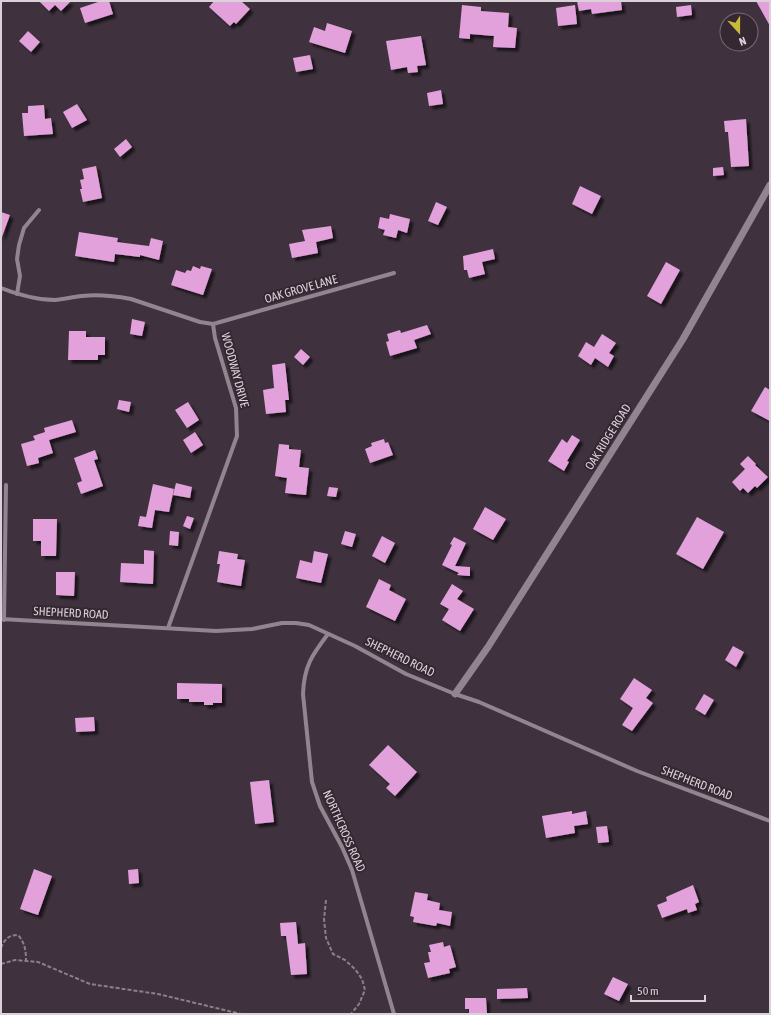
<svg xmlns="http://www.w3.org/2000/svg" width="771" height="1015" font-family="'Asap Condensed',sans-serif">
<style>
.building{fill:#e2a1db;filter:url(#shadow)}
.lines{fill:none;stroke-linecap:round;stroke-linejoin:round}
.path{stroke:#8c818a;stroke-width:2;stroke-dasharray:4 2;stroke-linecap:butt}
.minor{stroke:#938491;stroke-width:4}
.tertiary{stroke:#938491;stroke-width:7}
.labels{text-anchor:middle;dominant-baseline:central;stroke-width:4;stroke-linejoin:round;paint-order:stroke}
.street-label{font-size:12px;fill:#dbd2d9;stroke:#352833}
</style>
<defs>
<filter id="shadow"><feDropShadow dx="3.5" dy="3.5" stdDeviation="1" flood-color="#0009"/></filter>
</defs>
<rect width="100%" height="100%" fill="#3f323e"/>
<g class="building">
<path d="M 39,1 L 71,1 L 61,11 L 55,5 L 49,11 Z"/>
<path d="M 101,1 L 109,1 L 113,14 L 85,23 L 80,8 Z"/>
<path d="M 214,1 L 241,1 L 250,9 L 236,24 L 234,22 L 230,26 L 209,7 Z"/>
<path d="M 577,1 L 621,1 L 622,10 L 592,14 L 591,9 L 579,11 Z"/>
<path d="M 756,1 L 770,1 L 770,26 Z"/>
<path d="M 462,5 L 481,7 L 481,11 L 509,13 L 508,27 L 517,28 L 515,48 L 493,47 L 494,36 L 470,34 L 470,39 L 459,38 Z"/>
<path d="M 575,5 L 577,24 L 558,26 L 556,8 Z"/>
<path d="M 691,5 L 692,15 L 677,17 L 676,7 Z"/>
<path d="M 327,23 L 352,31 L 345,53 L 309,42 L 314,27 L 325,31 Z"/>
<path d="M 28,31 L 40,42 L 31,52 L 19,41 Z"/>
<path d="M 421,36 L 426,65 L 417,66 L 418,72 L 408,73 L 407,67 L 391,70 L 386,41 Z"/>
<path d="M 310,55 L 313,69 L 296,72 L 293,58 Z"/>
<path d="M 441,90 L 443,104 L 429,106 L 427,93 Z"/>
<path d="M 77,104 L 87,120 L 72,128 L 63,112 Z"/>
<path d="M 44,105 L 45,119 L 51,118 L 53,134 L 24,136 L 22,113 L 28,113 L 28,106 Z"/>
<path d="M 746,119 L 749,166 L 731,167 L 728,132 L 725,132 L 724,121 Z"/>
<path d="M 126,139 L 132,147 L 120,157 L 114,149 Z"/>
<path d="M 96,166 L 102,198 L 83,202 L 80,189 L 82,189 L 80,180 L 84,179 L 82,169 Z"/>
<path d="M 723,167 L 724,175 L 713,176 L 713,168 Z"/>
<path d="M 580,186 L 601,196 L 592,214 L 572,204 Z"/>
<path d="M 436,202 L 447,207 L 438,225 L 428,221 Z"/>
<path d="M 1,212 L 10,215 L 2,237 L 1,236 Z"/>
<path d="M 390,214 L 410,219 L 407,233 L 398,230 L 396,238 L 383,235 L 385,230 L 378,228 L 380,217 L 389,219 Z"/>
<path d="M 331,226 L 333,238 L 316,242 L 318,253 L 292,258 L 289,244 L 305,241 L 302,230 Z"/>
<path d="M 79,232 L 118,238 L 117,242 L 149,246 L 151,238 L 163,241 L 159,260 L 140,255 L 140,257 L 115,254 L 114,262 L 75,256 Z"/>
<path d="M 493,249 L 495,259 L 482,262 L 485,274 L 469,278 L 467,270 L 464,270 L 463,256 Z"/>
<path d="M 666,262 L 680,270 L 661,304 L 647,296 Z"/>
<path d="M 193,266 L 200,269 L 201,266 L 212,269 L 203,295 L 171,285 L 176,270 L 185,273 L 187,270 L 191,271 Z"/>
<path d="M 132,319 L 145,322 L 142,336 L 130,334 Z"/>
<path d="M 427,325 L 431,334 L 414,340 L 417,348 L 390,356 L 386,342 L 389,341 L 387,334 L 400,330 L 401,333 Z"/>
<path d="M 69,331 L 86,331 L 86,337 L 105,337 L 105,355 L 98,355 L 98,360 L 68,360 Z"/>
<path d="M 602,334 L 616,343 L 609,353 L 614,356 L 608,367 L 595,358 L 591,365 L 578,356 L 586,342 L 594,347 Z"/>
<path d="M 301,349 L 310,357 L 303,365 L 294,357 Z"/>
<path d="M 285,363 L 289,400 L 285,400 L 286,412 L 266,414 L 263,390 L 274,388 L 272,365 Z"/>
<path d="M 765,387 L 770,390 L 770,421 L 751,411 Z"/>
<path d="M 119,400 L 131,402 L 129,412 L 117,409 Z"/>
<path d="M 188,402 L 199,420 L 187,428 L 175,410 Z"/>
<path d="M 72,420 L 76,432 L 49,440 L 53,453 L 38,458 L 39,463 L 27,466 L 21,444 L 35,440 L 33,436 L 45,432 L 44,428 Z"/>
<path d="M 195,432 L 203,445 L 191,453 L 183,440 Z"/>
<path d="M 572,435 L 580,440 L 567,461 L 569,462 L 564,471 L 548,461 L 562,439 L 567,443 Z"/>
<path d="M 384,439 L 385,443 L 388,442 L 393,455 L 370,463 L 365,449 L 372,446 L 371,443 Z"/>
<path d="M 279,444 L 289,445 L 289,449 L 301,450 L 299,467 L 309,468 L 306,495 L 285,493 L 287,478 L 275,476 Z"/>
<path d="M 95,450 L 98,459 L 94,460 L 103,486 L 81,494 L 77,483 L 82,481 L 74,458 Z"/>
<path d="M 748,456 L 756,464 L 755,465 L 768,477 L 757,488 L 755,486 L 748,493 L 743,488 L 740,491 L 732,482 L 745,469 L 740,464 Z"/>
<path d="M 176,483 L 192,487 L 190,498 L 173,495 Z"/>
<path d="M 153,484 L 174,489 L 169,512 L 155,510 L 152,528 L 138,526 L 140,516 L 146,517 Z"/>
<path d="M 329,487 L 338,488 L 336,497 L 327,496 Z"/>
<path d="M 485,507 L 506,519 L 493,540 L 473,529 Z"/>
<path d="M 187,516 L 194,518 L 190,529 L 183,526 Z"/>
<path d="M 697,517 L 724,532 L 703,569 L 676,554 Z"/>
<path d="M 33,519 L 57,519 L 56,556 L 41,556 L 41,541 L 33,541 Z"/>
<path d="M 170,531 L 179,532 L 178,546 L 169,545 Z"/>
<path d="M 345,531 L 356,534 L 352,547 L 341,544 Z"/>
<path d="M 382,536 L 395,543 L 385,563 L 372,556 Z"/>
<path d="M 454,537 L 466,543 L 455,566 L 470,567 L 470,576 L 457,575 L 459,573 L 442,565 L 452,545 L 450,544 Z"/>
<path d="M 144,550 L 154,551 L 153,584 L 120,582 L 121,563 L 144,564 Z"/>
<path d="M 219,551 L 238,554 L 237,559 L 245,560 L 241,586 L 217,582 L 220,564 L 217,564 Z"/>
<path d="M 314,551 L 328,554 L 321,583 L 296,578 L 300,560 L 312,563 Z"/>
<path d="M 56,572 L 75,572 L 74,596 L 56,595 Z"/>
<path d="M 379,579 L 391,585 L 389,590 L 406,599 L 395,621 L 366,607 Z"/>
<path d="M 452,584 L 463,591 L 457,599 L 474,609 L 460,631 L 442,620 L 449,609 L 440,604 Z"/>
<path d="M 733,646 L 744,652 L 736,667 L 725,660 Z"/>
<path d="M 634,678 L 652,690 L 646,698 L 653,703 L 632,731 L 622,725 L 633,708 L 620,699 Z"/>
<path d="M 177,683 L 222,684 L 222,703 L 213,703 L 213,705 L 204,705 L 204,702 L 189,702 L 189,699 L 177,699 Z"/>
<path d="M 704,694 L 714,700 L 705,715 L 695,709 Z"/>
<path d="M 94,717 L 95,731 L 76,732 L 75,718 Z"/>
<path d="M 388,745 L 417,772 L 395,796 L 386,788 L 390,784 L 369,765 Z"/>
<path d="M 269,780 L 274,822 L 255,824 L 250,782 Z"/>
<path d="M 572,811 L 572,814 L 586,811 L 588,824 L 574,826 L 575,833 L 546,838 L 542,816 Z"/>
<path d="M 607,826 L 609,842 L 598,843 L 596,827 Z"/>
<path d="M 34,869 L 52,876 L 38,915 L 20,909 Z"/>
<path d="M 138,869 L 139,883 L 129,884 L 128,870 Z"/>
<path d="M 693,885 L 699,902 L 695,904 L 697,910 L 688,913 L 687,909 L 662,918 L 657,905 L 667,901 L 666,897 Z"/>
<path d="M 415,892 L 428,894 L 427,900 L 440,903 L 439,910 L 452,912 L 450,926 L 437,923 L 436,926 L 413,922 L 414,917 L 410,916 Z"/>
<path d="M 296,922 L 298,944 L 305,943 L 307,974 L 291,975 L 286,936 L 281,936 L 280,923 Z"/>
<path d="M 443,942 L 444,947 L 450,945 L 456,967 L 449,969 L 450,973 L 428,978 L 424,963 L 430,962 L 428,952 L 431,952 L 429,945 Z"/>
<path d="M 613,977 L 628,984 L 619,1001 L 604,994 Z"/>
<path d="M 527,988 L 528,998 L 497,999 L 497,989 Z"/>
<path d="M 465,998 L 486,998 L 487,1014 L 469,1014 L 469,1009 L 465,1009 Z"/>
</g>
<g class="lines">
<g class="path">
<path d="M 326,900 L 324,919 L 326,938 L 333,954 L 345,960 L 355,969 L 362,979 L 365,990 L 359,1004 L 351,1014"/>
<path d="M 1,948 C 4,940 8,935 18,935 C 25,943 26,951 26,961"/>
<path d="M 1,964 L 15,960 L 38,962 L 90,984 L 158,994 L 241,1014"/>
</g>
<g class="minor">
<path d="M 1,288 C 19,295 36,300 55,300 C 64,299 73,297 82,296 C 99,294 115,296 131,299 L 200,322 L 213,324 L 394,273"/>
<path d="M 17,294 L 20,276 L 17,259 L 19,245 L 24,228 L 39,210"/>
<path d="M 1,619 L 216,631 L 252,629 L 282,623 L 296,623 L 309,625 L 355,646 L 406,674 L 455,694 L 479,702 L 637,771 L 770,821"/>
<path d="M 4,620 L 6,485"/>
<path d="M 168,628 L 237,436 L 236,408 L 215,338 L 213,324"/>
<path d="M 328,634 C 312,655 304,666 303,694 L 312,782 L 320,806 L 342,847 L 352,870 L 394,1014"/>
</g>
<path class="tertiary" d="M 455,694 L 488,647 L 683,339 L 770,185"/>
</g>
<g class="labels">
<g class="street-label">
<text transform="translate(301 289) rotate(-16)">OAK GROVE LANE</text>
<text transform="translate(235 370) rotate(75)">WOODWAY DRIVE</text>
<text transform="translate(608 437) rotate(-58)">OAK RIDGE ROAD</text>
<text transform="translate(71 613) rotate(3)">SHEPHERD ROAD</text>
<text transform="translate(400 657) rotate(26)">SHEPHERD ROAD</text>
<text transform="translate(697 783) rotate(21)">SHEPHERD ROAD</text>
<text transform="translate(344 831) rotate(66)">NORTHCROSS ROAD</text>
</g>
</g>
<rect width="771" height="1015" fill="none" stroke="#dbd2d9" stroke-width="4"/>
<g transform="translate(739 32) rotate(159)"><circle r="19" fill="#352833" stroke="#776c75"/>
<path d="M0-3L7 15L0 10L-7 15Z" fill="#c9ba3a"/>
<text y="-6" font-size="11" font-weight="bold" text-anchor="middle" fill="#dbd2d9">N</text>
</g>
<path d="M631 995v6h74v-6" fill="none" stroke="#dbd2d9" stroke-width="2"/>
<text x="637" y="995" font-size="12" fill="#dbd2d9" stroke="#352833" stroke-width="3" paint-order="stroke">50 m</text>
</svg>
